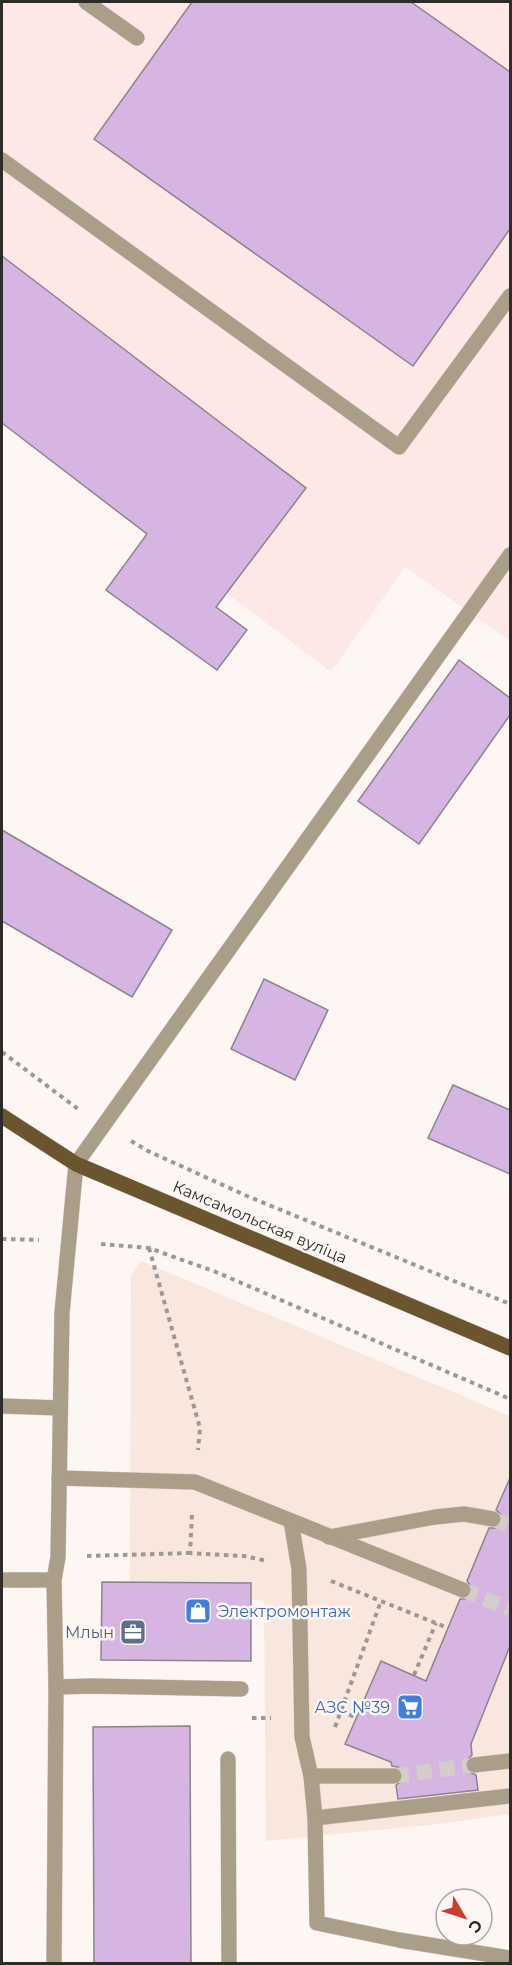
<svg xmlns="http://www.w3.org/2000/svg" width="512" height="1965" font-family="Montserrat,sans-serif">
<style>
.built{fill:#f9e6dd}
.industrial{fill:#fee8e6}
.building{fill:#d6b5e2;stroke:#8a848c;stroke-width:1.5}
.lines{fill:none;stroke-linecap:round;stroke-linejoin:round}
.minor-tunnel{stroke:#d5cdca;stroke-width:15;stroke-dasharray:15 8;stroke-linecap:butt}
.minor-casing{stroke:#d9d1ce;stroke-width:16}
.major-casing{stroke:#d9d1ce;stroke-width:16}
.path{stroke:#9e9895;stroke-width:4;stroke-dasharray:4.5 4.5;stroke-linecap:butt}
.minor{stroke:#aa9e89;stroke-width:15}
.major{stroke:#6a552e;stroke-width:15}
.labels{text-anchor:middle;dominant-baseline:central;stroke-width:5;stroke-linejoin:round;paint-order:stroke}
.street-label{font-size:16px;fill:#2f2b29;stroke:#fef6f2}
.shop-label{font-size:16px;fill:#366cbe;stroke:#fef6f2;text-anchor:start}
.service-label{font-size:16px;fill:#4e5e75;stroke:#fef6f2;text-anchor:end}
</style>
<rect width="100%" height="100%" fill="#fef6f2"/>
<path class="built" d="M 141,1261 L 510,1416 L 510,1814 L 439,1824 L 266,1841 L 264,1601 L 251,1599 L 251,1583 L 130,1582 L 131,1276 Z"/>
<path class="industrial" d="M 2,2 L 510,2 L 510,641 L 405,567 L 331,672 L 2,423 Z"/>
<g class="building">
<path d="M 192,2 L 411,2 L 510,72 L 510,229 L 413,366 L 94,139 Z"/>
<path d="M 2,256 L 306,488 L 216,607 L 247,630 L 217,670 L 106,590 L 147,534 L 2,423 Z"/>
<path d="M 459,660 L 510,698 L 510,715 L 419,844 L 358,801 Z"/>
<path d="M 2,830 L 172,930 L 132,997 L 2,921 Z"/>
<path d="M 264,979 L 328,1010 L 295,1080 L 231,1049 Z"/>
<path d="M 453,1085 L 510,1110 L 510,1174 L 428,1138 Z"/>
<path d="M 510,1478 L 510,1646 L 471,1744 L 472,1755 L 465,1762 L 467,1771 L 476,1775 L 478,1790 L 398,1799 L 396,1785 L 403,1780 L 402,1771 L 398,1767 L 392,1766 L 391,1762 L 345,1744 L 381,1661 L 426,1681 L 460,1599 L 465,1599 L 472,1594 L 472,1588 L 467,1581 L 489,1528 L 497,1528 L 502,1521 L 502,1515 L 496,1510 Z"/>
<path d="M 102,1582 L 251,1583 L 251,1661 L 101,1660 Z"/>
<path d="M 190,1726 L 191,1964 L 94,1964 L 93,1727 Z"/>
</g>
<g class="lines">
<g class="minor-tunnel">
<path d="M 493,1519 L 510,1526"/>
<path d="M 463,1590 L 510,1609"/>
<path d="M 394,1776 L 474,1765"/>
</g>
<defs>
<g id="minor">
<path d="M 86,2 L 137,38"/>
<path d="M 2,160 L 399,447 L 510,296"/>
<path d="M 2,1406 L 60,1408"/>
<path d="M 59,1478 L 195,1482 L 463,1590"/>
<path d="M 291,1521 L 299,1569 L 302,1737 L 311,1776 L 315,1818 L 510,1796"/>
<path d="M 329,1537 L 435,1517 L 464,1514 L 493,1519"/>
<path d="M 2,1580 L 54,1580"/>
<path d="M 56,1687 L 93,1686 L 241,1689"/>
<path d="M 228,1759 L 229,1964"/>
<path d="M 474,1765 L 510,1761"/>
<path d="M 311,1776 L 394,1776"/>
<path d="M 315,1818 L 317,1923 L 399,1940 L 510,1958"/>
<path d="M 54,1964 L 56,1687 L 54,1580 L 58,1557 L 62,1313 L 76,1164 L 510,555"/>
</g>
<path id="major" d="M 2,1116 L 76,1164 L 510,1348"/>
</defs>
<use href="#minor" class="minor-casing"/>
<use href="#major" class="major-casing"/>
<g class="path">
<path d="M 2,1052 L 78,1109"/>
<path d="M 131,1141 L 148,1151 L 247,1196 L 510,1304"/>
<path d="M 2,1239 L 39,1240"/>
<path d="M 101,1244 L 149,1248 L 216,1272 L 510,1399"/>
<path d="M 149,1248 L 200,1428 L 198,1450"/>
<path d="M 192,1515 L 190,1553 L 244,1556 L 267,1561"/>
<path d="M 87,1556 L 190,1553"/>
<path d="M 331,1581 L 448,1628"/>
<path d="M 509,1648 L 510,1649"/>
<path d="M 414,1675 L 436,1623"/>
<path d="M 341,1711 L 357,1718"/>
<path d="M 252,1718 L 271,1718"/>
<path d="M 335,1727 L 381,1601"/>
</g>
<use href="#minor" class="minor"/>
<use href="#major" class="major"/>
</g>
<defs>
<symbol id="shop-square" viewBox="-11 -11 22 22"><rect x="-9" y="-9" width="18" height="18" rx="4" fill="#3f7fe0" stroke="#fef6f2"/><path d="M-5-2.5h2.3a2.7 3.5 0 0 1 5.4 0H5L5.5 6h-11ZM-1.5-2.5h3a1.5 2.3 0 0 0-3 0Z" fill="#fff"/></symbol>
<symbol id="office-square" viewBox="-11 -11 22 22"><rect x="-9" y="-9" width="18" height="18" rx="4" fill="#5c6f8a" stroke="#fef6f2"/><path d="M-6-3h4V-5.5h4V-3h4V5H-6ZM-1-4.5V-3h2v-1.5ZM-6 0V1H6V0Z" fill="#fff"/></symbol>
<symbol id="supermarket-square" viewBox="-11 -11 22 22"><rect x="-9" y="-9" width="18" height="18" rx="4" fill="#3f7fe0" stroke="#fef6f2"/><path d="M-6-5.5h2.5l.6 2H6L4.5 2H-2.5L-4.4-4H-6ZM-1.5 3.2a1.3 1.3 0 1 0 .1 0ZM3 3.2a1.3 1.3 0 1 0 .1 0Z" fill="#fff"/></symbol>
</defs>
<g fill-rule="evenodd">
<use href="#shop-square" x="183" y="1596" width="30" height="30"/>
<use href="#office-square" x="118" y="1617" width="30" height="30"/>
<use href="#supermarket-square" x="395" y="1692" width="30" height="30"/>
</g>
<g class="labels">
<g class="street-label">
<text transform="translate(260 1222) rotate(23)">Камсамольская вуліца</text>
</g>
<g class="shop-label">
<text x="218" y="1611">Электромонтаж</text>
<text x="390" y="1707" text-anchor="end">АЗС №39</text>
</g>
<g class="service-label">
<text x="114" y="1632">Млын</text>
</g>
</g>
<rect width="512" height="1965" fill="none" stroke="#2f2b29" stroke-width="6"/>
<g transform="translate(464 1917) rotate(129)"><circle r="28" fill="#fef6f2" stroke="#aba5a2" stroke-width="1.5"/>
<path d="M0-4.5L10 22L0 15L-10 22Z" fill="#c93d2d"/>
<text y="-9" font-size="16" font-weight="bold" text-anchor="middle" fill="#2f2b29">С</text>
</g>
</svg>
